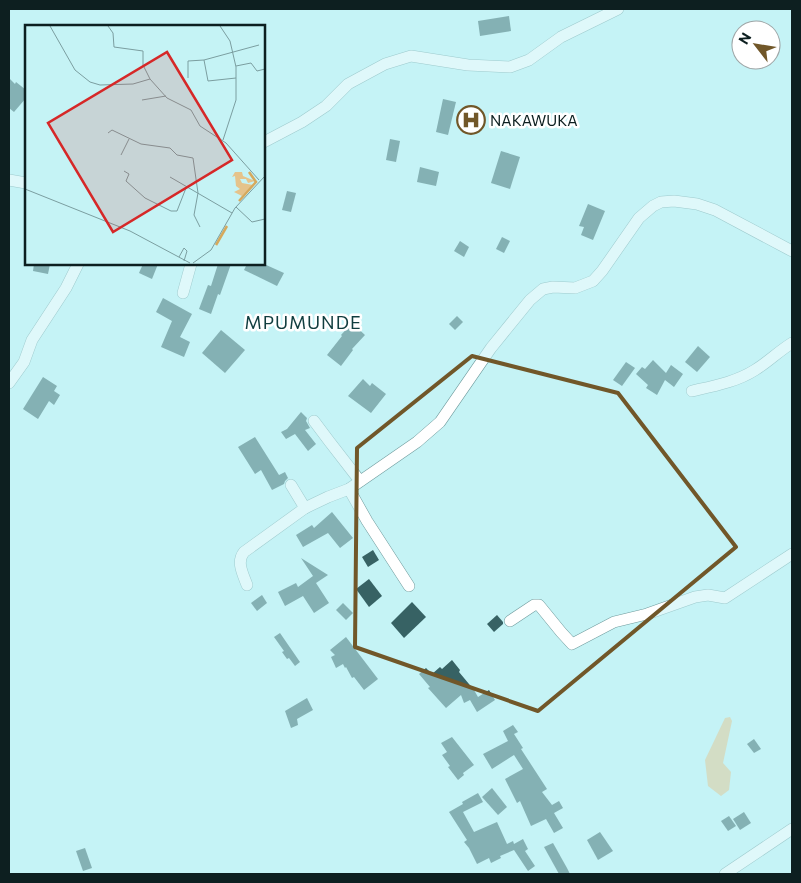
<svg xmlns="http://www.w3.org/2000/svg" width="801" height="883" font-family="Commissioner,sans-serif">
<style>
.green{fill:#e5c38b}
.building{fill:#376264}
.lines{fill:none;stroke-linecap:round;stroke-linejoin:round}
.minor-casing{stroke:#6f9b9d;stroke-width:12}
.minor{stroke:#fff;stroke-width:11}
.marked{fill:none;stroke:#715729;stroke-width:4;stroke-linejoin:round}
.labels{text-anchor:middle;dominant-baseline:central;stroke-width:5;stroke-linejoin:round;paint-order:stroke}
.poi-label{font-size:15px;fill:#0d1f20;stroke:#fff;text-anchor:start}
.quarter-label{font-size:18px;letter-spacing:1px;fill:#103d3f;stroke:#fff}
.inset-river{fill:none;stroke:#d6a95c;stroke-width:2.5}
.inset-road{fill:none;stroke:#7b9ea0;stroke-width:1}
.view{fill:#d62828;fill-opacity:0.15;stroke:#d62828;stroke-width:2.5}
.inset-edge{fill:none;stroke:#0d1f20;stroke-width:2.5}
</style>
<rect width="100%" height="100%" fill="#c5f3f5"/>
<path class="green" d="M 730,717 L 732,721 L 723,763 L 731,772 L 729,790 L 721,796 L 708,786 L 705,760 L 725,718 Z"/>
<g class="building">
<path d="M 509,16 L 511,31 L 480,36 L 478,21 Z"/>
<path d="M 9,78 L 15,84 L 16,82 L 26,90 L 26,98 L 14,112 L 9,108 Z"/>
<path d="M 443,99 L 456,102 L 448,135 L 436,132 Z"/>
<path d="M 390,139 L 400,141 L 396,162 L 386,160 Z"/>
<path d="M 501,151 L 520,157 L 510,189 L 491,183 Z"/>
<path d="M 420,167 L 439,172 L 436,186 L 417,182 Z"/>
<path d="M 287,191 L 296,193 L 291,212 L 282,210 Z"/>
<path d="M 588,204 L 605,211 L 593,240 L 581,235 L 584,227 L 579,226 Z"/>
<path d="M 502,237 L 510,241 L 504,253 L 496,249 Z"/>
<path d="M 460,241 L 469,247 L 464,257 L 454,251 Z"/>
<path d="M 34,264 L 50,264 L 48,274 L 33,271 Z"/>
<path d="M 143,264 L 158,264 L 152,279 L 139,273 Z"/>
<path d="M 218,264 L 231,264 L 220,295 L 218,294 L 211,314 L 199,309 L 208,285 L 211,286 Z"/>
<path d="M 247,264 L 264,264 L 284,273 L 277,286 L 244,270 Z"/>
<path d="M 163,298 L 192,314 L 180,337 L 190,342 L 184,357 L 161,347 L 172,321 L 156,312 Z"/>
<path d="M 457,316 L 463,322 L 455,330 L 449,324 Z"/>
<path d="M 352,323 L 365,335 L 352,349 L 353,350 L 341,366 L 327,355 L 342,336 L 341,335 Z"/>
<path d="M 221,330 L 245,350 L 225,373 L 202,353 Z"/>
<path d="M 698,346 L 710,357 L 697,372 L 685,362 Z"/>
<path d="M 653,360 L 666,373 L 671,365 L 683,374 L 674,387 L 665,380 L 657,395 L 646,388 L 648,385 L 636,374 L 642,367 L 645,369 Z"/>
<path d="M 626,362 L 635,368 L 622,386 L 613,380 Z"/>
<path d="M 43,377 L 57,386 L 54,391 L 60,395 L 54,405 L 49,401 L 38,419 L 23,409 Z"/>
<path d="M 363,379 L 370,386 L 372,383 L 386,394 L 371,413 L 348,396 Z"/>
<path d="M 301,412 L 307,418 L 306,421 L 310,428 L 305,430 L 316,444 L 308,451 L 295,434 L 286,439 L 281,432 L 287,429 Z"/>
<path d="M 255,437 L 279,475 L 285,472 L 288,478 L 285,481 L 284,484 L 272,490 L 261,470 L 255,474 L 238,447 Z"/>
<path d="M 332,512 L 353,538 L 340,548 L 328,533 L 303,547 L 296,535 L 312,525 L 314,528 Z"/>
<path d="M 373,550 L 379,560 L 368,567 L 362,557 Z"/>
<path d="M 301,558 L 328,575 L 316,583 L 329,603 L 314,613 L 303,596 L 285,606 L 278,592 L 296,583 L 298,587 L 313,576 Z"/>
<path d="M 369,579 L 382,596 L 369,607 L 356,589 Z"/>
<path d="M 262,595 L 267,603 L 257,611 L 251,603 Z"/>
<path d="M 412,602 L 426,617 L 404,638 L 391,623 Z"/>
<path d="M 343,603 L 353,613 L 346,620 L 336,610 Z"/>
<path d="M 497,615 L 503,622 L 503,624 L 494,632 L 487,624 Z"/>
<path d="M 280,633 L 300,662 L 295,666 L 289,658 L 287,659 L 282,652 L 284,651 L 274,637 Z"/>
<path d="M 346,637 L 378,679 L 364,690 L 354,677 L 352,678 L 346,667 L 345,668 L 343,664 L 336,668 L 331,657 L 335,655 L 330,650 Z"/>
<path d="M 452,660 L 460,670 L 459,672 L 474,690 L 478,697 L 489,690 L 495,700 L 477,712 L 470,700 L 464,703 L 461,695 L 446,708 L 428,688 L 430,687 L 419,674 L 426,668 L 432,674 L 440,667 L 442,669 Z"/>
<path d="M 307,698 L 313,710 L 297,719 L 298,725 L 291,728 L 285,711 Z"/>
<path d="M 513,725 L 518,732 L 514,734 L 523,748 L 521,749 L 547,789 L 542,792 L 552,805 L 559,801 L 563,808 L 554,813 L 563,828 L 554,833 L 546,819 L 531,826 L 520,801 L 517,803 L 505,779 L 523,769 L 514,755 L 492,769 L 483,754 L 508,741 L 503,731 Z"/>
<path d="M 452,737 L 474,765 L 463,773 L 464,775 L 458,780 L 448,767 L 450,766 L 442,755 L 447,752 L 441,743 Z"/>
<path d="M 754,739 L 761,749 L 754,753 L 747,744 Z"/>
<path d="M 492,788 L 507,807 L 498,815 L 482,797 Z"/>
<path d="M 478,793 L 483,802 L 463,812 L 474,832 L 497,822 L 507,844 L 513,841 L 514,844 L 523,839 L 528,849 L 525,851 L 535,866 L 528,871 L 514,850 L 500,856 L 501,858 L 491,863 L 489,858 L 477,864 L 469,848 L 464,842 L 467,840 L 449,812 L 463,804 L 462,802 Z"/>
<path d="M 744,812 L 751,823 L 740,830 L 733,819 Z"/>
<path d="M 729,816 L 736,826 L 728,831 L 721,821 Z"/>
<path d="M 600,832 L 613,851 L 598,860 L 587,840 Z"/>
<path d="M 553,843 L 567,868 L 570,874 L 559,874 L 544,847 Z"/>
<path d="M 85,848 L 92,868 L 83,871 L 76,851 Z"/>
</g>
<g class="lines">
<defs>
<g id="minor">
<path d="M 264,142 L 302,122 L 326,106 L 348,84 L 385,64 L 411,56 L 468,65 L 510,67 L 529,60 L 561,37 L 618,9"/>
<path d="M 9,180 L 26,183"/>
<path d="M 183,293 L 191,264"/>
<path d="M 9,383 L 24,362 L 32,340 L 66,288 L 78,264"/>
<path d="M 692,391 C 714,386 736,382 755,370 C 768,362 779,351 792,343"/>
<path d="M 314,421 L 329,441 L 360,481"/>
<path d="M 291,485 L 305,508"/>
<path d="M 349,489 L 367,521 L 409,586"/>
<path d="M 247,585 C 243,574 236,562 244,552 L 305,508 L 328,497 L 349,489 L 417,442 L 440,422 L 491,348 L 530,300 L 543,289 L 553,287 L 575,288 L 593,281 L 602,271 L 639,218 L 653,206 L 661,202 L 674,201 L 697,204 L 715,210 L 792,251"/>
<path d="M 510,621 L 534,605 L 539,605 L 561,632 L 572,644 L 614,622 L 647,614 L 695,597 L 708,595 L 725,598 L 792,554"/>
<path d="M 725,874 L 792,829"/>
</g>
</defs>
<use href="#minor" class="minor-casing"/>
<use href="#minor" class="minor"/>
</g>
<path d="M0 0H801V883H0ZM 472,356 L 618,393 L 736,547 L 538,711 L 355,647 L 357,448 Z" fill="#c5f3f5" fill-opacity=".55" fill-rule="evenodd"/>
<path class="marked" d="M 472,356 L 618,393 L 736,547 L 538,711 L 355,647 L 357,448 Z"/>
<defs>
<symbol id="hospital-ring" viewBox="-11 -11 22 22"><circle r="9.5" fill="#fff" stroke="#715729" stroke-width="1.5"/><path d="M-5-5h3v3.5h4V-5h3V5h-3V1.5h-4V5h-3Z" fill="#715729"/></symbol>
</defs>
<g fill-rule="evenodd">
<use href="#hospital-ring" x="455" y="104" width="32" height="32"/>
</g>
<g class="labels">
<g class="poi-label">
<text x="490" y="120">NAKAWUKA</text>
</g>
<g class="quarter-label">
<text x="303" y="322">MPUMUNDE</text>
</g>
</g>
<g transform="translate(25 25)">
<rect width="240" height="240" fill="#c5f3f5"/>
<path d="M 210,147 L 217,147 L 218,151 L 230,156 L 223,158 L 221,154 L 215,154 L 217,158 L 228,160 L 217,171 L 209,167 L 215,164 L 211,161 L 210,151 L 207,152 Z" fill="#e5c38b"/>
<path class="inset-river" d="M 214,176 L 231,157 L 224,147M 191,220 L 202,201"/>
<path class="inset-road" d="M 25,1 L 50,45 L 65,57 L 75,60 L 108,59 L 125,54M 83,1 L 88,8 L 89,22 L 118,26 L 118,40 L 125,54 L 142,73 L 166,85 L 175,101 L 201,118 L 234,155M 195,1 L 205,16 L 211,42 L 211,75 L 198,115M 211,41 L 226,38 L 232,46 L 240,44M 163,53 L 163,36 L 179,35M 211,53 L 183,56 L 179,35 L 234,20M 117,75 L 141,71M 83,108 L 87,105 L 116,119 L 145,123 L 152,130 L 168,133 L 173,168 L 169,190 L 175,202M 96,130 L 104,114M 99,146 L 104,149 L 101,156 L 120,173 L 146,186 L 152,186 L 161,163M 145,152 L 207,188M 0,164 L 105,206 L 165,238M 211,182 L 227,197 L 240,194M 154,232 L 159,223 L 162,226 L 159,236M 168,238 L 186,225 L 210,183 L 240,151"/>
<path class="view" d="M 142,27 L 207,135 L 88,207 L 23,98 Z"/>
<rect width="240" height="240" class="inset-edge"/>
</g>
<rect width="801" height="883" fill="none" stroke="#0d1f20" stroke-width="20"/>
<g transform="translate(756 45) rotate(301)"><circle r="24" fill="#ffffff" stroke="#9ea5a6"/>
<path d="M0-4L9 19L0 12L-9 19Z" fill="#715729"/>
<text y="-8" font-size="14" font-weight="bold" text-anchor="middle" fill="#0d1f20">N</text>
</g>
</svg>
